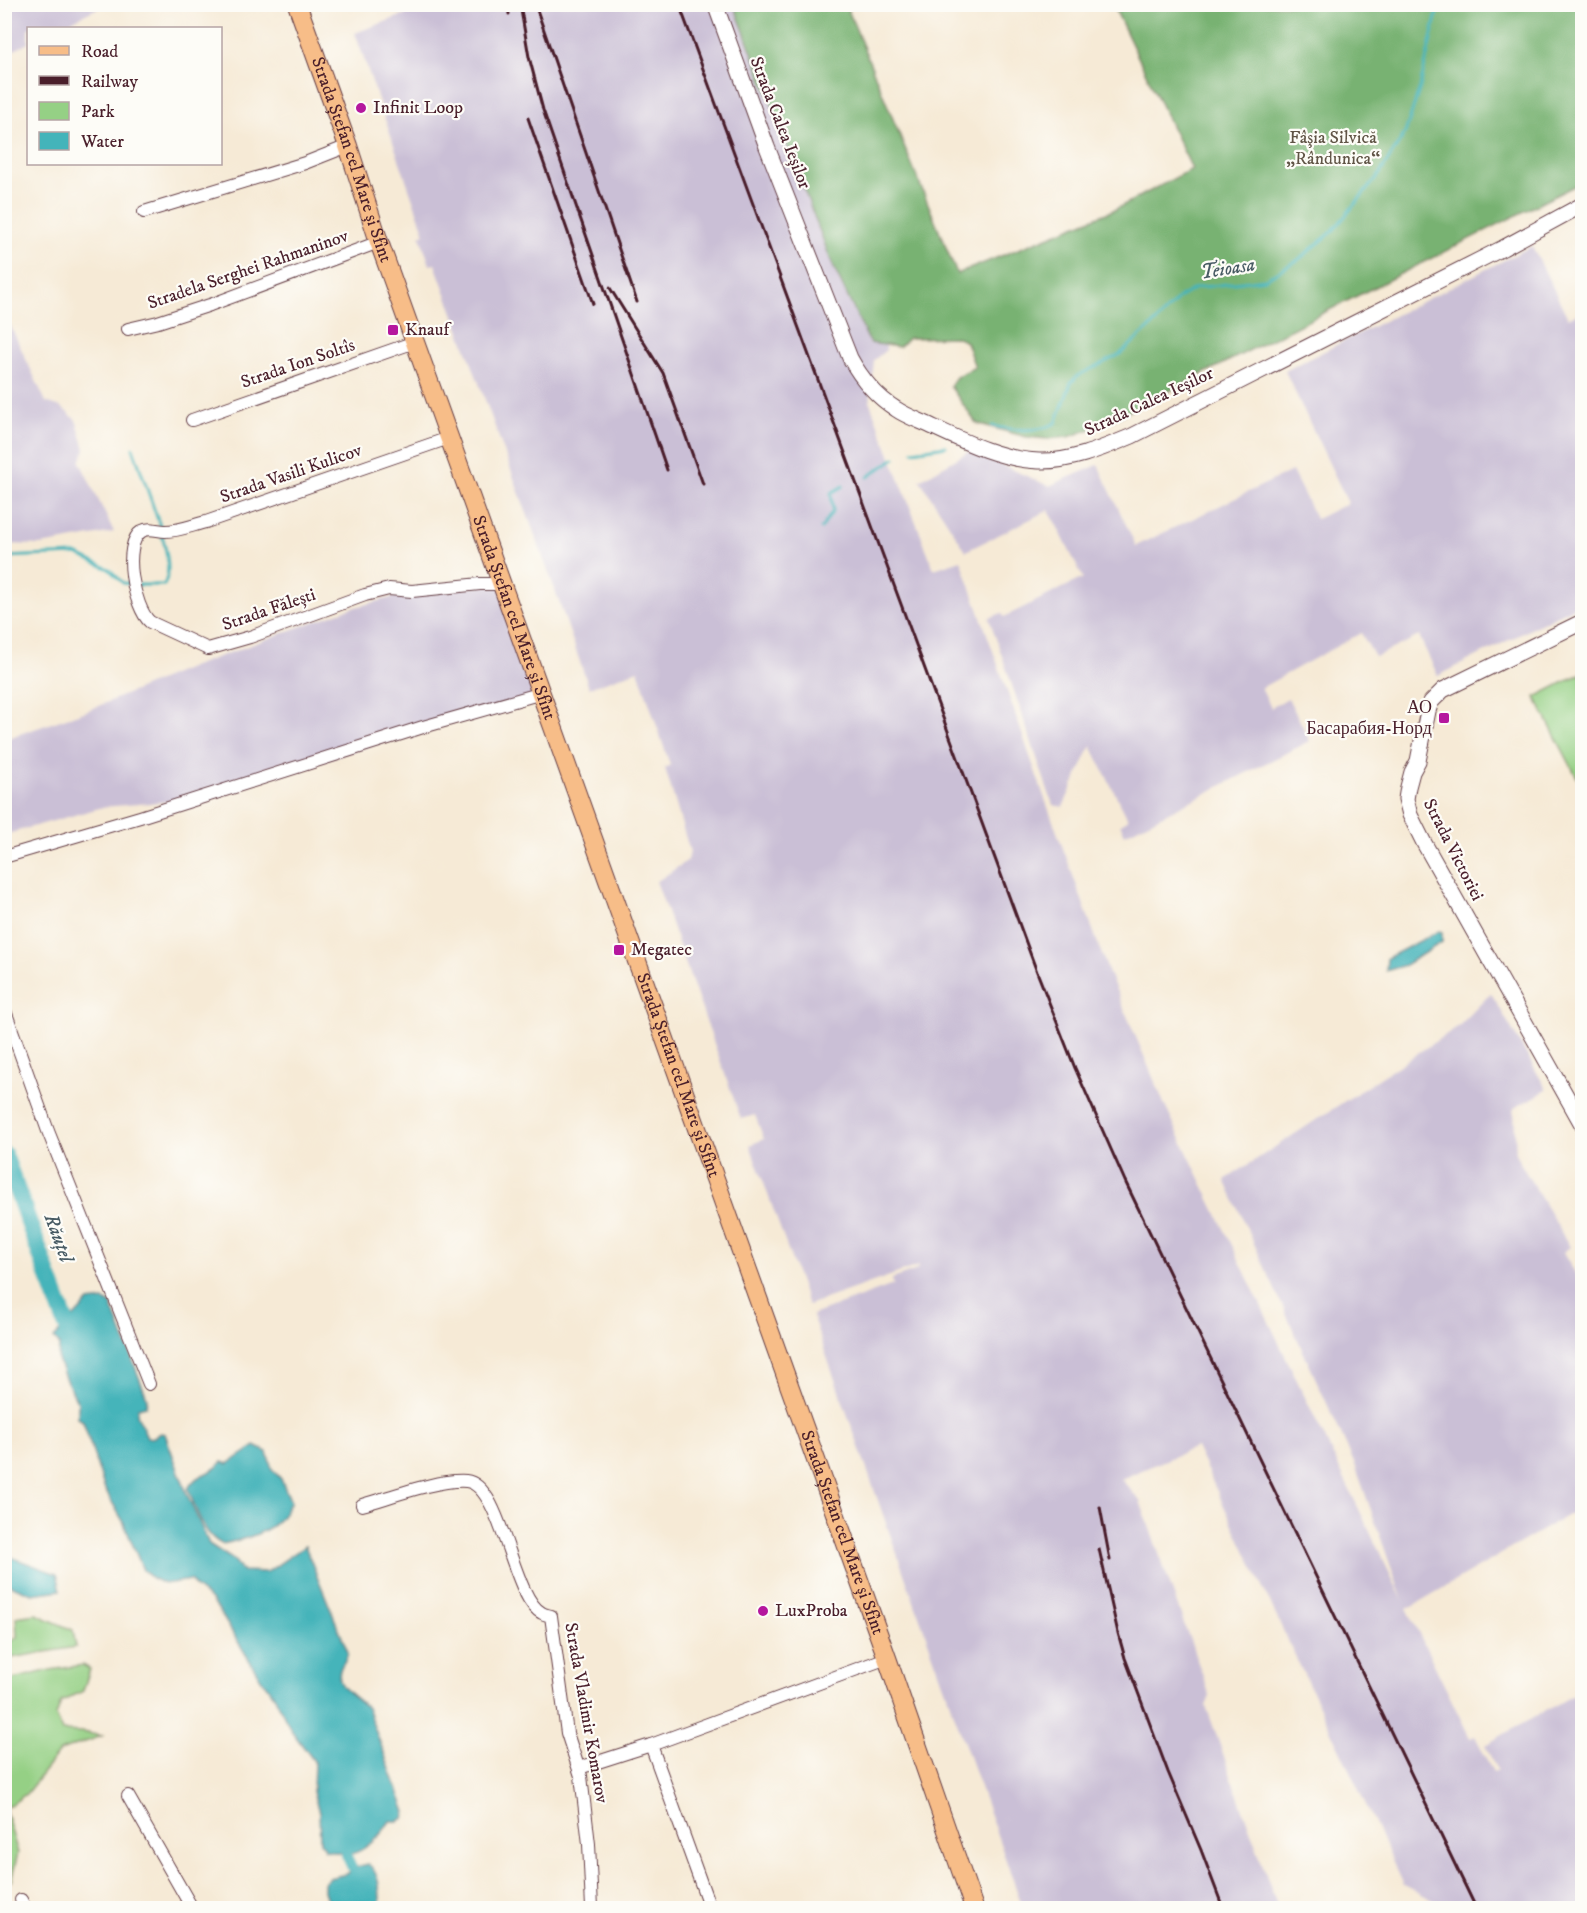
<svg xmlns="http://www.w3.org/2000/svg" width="1587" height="1913" font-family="'IM FELL DW Pica',serif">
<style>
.industrial{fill:#cabfd6}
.green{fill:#95d085;stroke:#707858;stroke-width:1.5}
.forest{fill:#78b272;stroke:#61684e;stroke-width:1.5}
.water{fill:#44b4ba;stroke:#476a72;stroke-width:1.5}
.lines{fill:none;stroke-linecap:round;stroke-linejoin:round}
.stream{stroke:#44b4ba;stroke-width:3}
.canal{stroke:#44b4ba;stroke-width:10}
.river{stroke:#44b4ba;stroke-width:18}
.minor-casing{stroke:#643d45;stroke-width:14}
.tertiary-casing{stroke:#643d45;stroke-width:17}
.primary-casing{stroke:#643d45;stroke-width:20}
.minor{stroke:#fff;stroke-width:12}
.tertiary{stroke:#fff;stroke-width:15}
.primary{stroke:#f7bd88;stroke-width:18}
.rail{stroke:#4a1f2b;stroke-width:3}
.poi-dot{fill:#b5179e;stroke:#fdfcf7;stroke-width:2}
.labels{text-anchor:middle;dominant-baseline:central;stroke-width:4.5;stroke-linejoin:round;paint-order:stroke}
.poi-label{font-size:18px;fill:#4a1f2b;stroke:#fdfcf7;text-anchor:start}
.street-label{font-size:18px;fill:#4a1f2b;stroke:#fdfcf7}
.park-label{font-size:18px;fill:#605446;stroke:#fdfcf7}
.water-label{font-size:20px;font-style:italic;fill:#485b64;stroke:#fdfcf7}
</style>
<rect width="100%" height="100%" fill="#fdfcf7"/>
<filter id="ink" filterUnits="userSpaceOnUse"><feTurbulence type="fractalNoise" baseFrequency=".0167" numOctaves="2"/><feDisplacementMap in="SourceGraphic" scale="12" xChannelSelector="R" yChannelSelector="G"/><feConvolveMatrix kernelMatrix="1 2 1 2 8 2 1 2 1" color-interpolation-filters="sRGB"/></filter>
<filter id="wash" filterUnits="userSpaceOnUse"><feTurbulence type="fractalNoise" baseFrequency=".008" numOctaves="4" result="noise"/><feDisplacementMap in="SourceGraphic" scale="24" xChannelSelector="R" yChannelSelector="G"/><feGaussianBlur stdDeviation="1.35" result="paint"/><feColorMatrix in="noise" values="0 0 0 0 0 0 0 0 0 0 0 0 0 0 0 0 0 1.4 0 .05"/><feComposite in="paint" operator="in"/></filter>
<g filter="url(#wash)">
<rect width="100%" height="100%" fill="#f6ead6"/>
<g class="industrial">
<path d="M 5,4 L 104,4 L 104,5 L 57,28 L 28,28 L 28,43 L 5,55 Z"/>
<path d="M 431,5 L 755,5 L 884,328 L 886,350 L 874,360 L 870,403 L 934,569 L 961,560 L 1046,802 L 1108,971 L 1166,1108 L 1403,1601 L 1355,1465 L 1225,1180 L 1459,1026 L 1491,993 L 1547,1090 L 1514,1108 L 1516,1156 L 1570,1247 L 1563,1252 L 1582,1285 L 1582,1507 L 1407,1609 L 1470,1738 L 1475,1736 L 1493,1772 L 1497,1770 L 1485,1745 L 1582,1690 L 1582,1908 L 1417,1908 L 1429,1903 L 1437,1902 L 1404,1885 L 1196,1447 L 1121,1479 L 1140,1501 L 1210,1696 L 1206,1706 L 1278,1908 L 1023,1908 L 812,1315 L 893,1285 L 892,1279 L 917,1270 L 918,1266 L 808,1305 L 750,1145 L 764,1139 L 755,1115 L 741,1119 L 656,881 L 662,878 L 688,860 L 690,852 L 665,768 L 670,765 L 638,670 L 589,688 L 554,587 L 435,264 L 430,265 L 420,236 L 425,234 L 355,33 Z"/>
<path d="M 1532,246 L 1568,318 L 1582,311 L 1582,603 L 1438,676 L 1419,636 L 1375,657 L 1361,633 L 1261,688 L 1271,708 L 1288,698 L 1310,741 L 1125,834 L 1120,824 L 1128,819 L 1091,746 L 1063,807 L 1053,805 L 989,618 L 1002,613 L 1004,617 L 1083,578 L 1049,510 L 966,551 L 920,480 L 970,451 L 1049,486 L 1098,465 L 1136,546 L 1292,471 L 1316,519 L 1348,503 L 1285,371 Z"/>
<path d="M 4,312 L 46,402 L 61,407 L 76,420 L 85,449 L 80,462 L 114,532 L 41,545 L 5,544 Z"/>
<path d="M 501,584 L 542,693 L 197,799 L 103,807 L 7,834 L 5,828 L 5,739 L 84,712 L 194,666 L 348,609 L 398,596 Z"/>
</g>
<g class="green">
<path d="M 1582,673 L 1582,787 L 1535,697 Z"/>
<path d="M 36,1614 L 73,1630 L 76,1647 L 5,1659 L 5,1645 L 17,1637 L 16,1617 Z"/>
<path d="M 83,1665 L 90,1669 L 83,1691 L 61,1702 L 56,1716 L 62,1731 L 82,1732 L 102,1736 L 60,1751 L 26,1794 L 5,1809 L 18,1853 L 11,1881 L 5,1885 L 5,1681 L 50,1670 Z"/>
</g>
<path class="forest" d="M 734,5 L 846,5 L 957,274 L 1116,209 L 1192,169 L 1113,5 L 1582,5 L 1582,182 L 1106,423 L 1069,437 L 1047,439 L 1026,437 L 976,423 L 950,386 L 956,377 L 975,367 L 966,342 L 958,337 L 909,338 L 899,347 L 870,343 L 833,266 Z"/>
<g class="water">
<path d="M 1439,931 L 1442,932 L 1442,942 L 1405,965 L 1386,971 L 1387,958 Z"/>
<path d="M 104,1300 L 111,1304 L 147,1398 L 146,1406 L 138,1408 L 137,1414 L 147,1437 L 152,1438 L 160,1433 L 165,1434 L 187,1494 L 209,1544 L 235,1561 L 242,1571 L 267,1572 L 305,1546 L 348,1652 C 347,1660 342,1663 340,1670 C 335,1689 357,1696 367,1708 L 406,1812 L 404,1818 L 398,1821 L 390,1821 C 382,1834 361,1857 344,1854 C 337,1853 332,1850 325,1850 L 320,1842 L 319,1812 L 313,1792 L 314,1761 L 291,1730 L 274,1695 L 261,1679 L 218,1609 L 210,1599 L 196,1588 L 191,1580 L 164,1584 L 152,1578 L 143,1570 L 123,1521 L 105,1490 L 83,1421 L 78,1418 L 78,1403 L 65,1378 L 58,1360 L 59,1345 L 54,1338 L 88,1302 Z"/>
<path d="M 255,1446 L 267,1452 L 272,1469 L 281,1479 L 291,1502 C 287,1506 286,1510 283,1515 C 271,1533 242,1540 222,1544 C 202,1535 196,1507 188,1489 C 196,1472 211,1476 222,1462 L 228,1464 Z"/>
<path d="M 8,1556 L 57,1574 L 61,1590 L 32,1594 L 5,1583 L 5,1557 Z"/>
<path d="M 368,1864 C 381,1873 380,1895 380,1908 L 330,1908 L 324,1891 L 324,1883 L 329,1878 L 346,1874 L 352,1868 Z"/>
</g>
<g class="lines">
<g class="stream">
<path d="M 992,426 C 1013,430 1037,433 1056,423 L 1071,383 L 1077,376 L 1119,355 L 1154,324 L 1180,297 L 1196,288 L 1265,279 L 1298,260 L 1331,233 L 1379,175 L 1405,133 L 1420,87 L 1439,4"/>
<path d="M 133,448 L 160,526"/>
<path d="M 913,451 L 946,446"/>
<path d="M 868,477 L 895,458"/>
<path d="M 821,529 L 833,511 L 831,493 L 843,486"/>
<path d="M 4,557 L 76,554 L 109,569 L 123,583 L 131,584"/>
<path d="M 138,585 L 164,585 C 172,570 166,551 162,535"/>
</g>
<path class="canal" d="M 346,1855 L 352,1868"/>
<path class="river" d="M 4,1155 L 75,1348"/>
</g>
</g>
<g filter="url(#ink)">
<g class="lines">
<defs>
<g id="minor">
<path d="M 144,212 L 305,163 L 348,146"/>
<path d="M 128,329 L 158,322 L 210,305 L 379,242"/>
<path d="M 192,420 L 415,342"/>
<path d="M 449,438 L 206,522 C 193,525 179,531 165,531 C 158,531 149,527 142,531 C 121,544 134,608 150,622 L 208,649 L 250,637 L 365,595 L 389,589 L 412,591 L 480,584 L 501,584"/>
<path d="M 4,857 L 140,817 L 423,727 L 542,693"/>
<path d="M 4,1008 L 48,1131 L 149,1384"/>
<path d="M 362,1505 C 391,1497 438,1479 466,1481 C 502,1484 512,1598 542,1613 C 545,1615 548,1615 551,1616 L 567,1733 L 581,1776 L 589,1844 L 592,1908"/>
<path d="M 651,1745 L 710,1908"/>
<path d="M 579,1768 L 651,1745 L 887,1658"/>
<path d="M 128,1796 L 192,1908"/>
<path d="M 21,1900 L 25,1908"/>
</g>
<g id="tertiary">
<path d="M 715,4 L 767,147 L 850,358 C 861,378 877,397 896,409 C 906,416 918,420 929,425 C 963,441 1001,460 1039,461 C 1071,462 1103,448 1132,436 L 1503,248 L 1582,205"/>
<path d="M 1582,622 L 1443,690 L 1431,702 L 1428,711 L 1418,761 L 1412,772 L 1408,787 L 1406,799 L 1410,815 L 1424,843 L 1582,1124"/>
</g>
<g id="primary">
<path id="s1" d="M 297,4 L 348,146 L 379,242 L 887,1658 L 974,1908"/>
</g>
</defs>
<use href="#minor" class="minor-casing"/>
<use href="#tertiary" class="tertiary-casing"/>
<use href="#primary" class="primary-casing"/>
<use href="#minor" class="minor"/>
<use href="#tertiary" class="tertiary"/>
<use href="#primary" class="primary"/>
<g class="rail">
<path d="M 508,4 L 509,14"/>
<path d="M 520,4 L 529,57 L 543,110 L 667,470"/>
<path d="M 535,4 L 637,302"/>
<path d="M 679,4 L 1037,972 L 1075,1068 L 1125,1181 L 1476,1908"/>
<path d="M 528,118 L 593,304"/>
<path d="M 610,288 L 663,373 L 703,484"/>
<path d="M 1100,1507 L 1110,1560"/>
<path d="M 1099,1549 L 1118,1633 L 1125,1658 L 1168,1772 L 1201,1850 L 1223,1908"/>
</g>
</g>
</g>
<g class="poi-dot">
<circle cx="361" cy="108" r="6"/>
<rect x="387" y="324" width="12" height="12" rx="3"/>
<rect x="1438" y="712" width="12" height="12" rx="3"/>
<rect x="613" y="944" width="12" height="12" rx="3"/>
<circle cx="763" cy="1611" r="6"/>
</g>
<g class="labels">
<g class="poi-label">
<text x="373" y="108">Infinit Loop</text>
<text x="405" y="330">Knauf</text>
<text x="1432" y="708" text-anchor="end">АО<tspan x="1432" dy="21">Басарабия-Норд</tspan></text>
<text x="631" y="950">Megatec</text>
<text x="775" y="1611">LuxProba</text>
</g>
<g class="street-label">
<text transform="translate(780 123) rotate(69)">Strada Calea Ieșilor</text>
<text stroke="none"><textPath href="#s1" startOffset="165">Strada Ștefan cel Mare și Sfînt</textPath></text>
<text transform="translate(248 270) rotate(-19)">Stradela Serghei Rahmaninov</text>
<text transform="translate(298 364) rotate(-19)">Strada Ion Soltîs</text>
<text transform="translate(1149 402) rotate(-25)">Strada Calea Ieșilor</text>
<text transform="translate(291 474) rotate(-19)">Strada Vasili Kulicov</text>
<text transform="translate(269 610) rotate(-19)">Strada Fălești</text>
<text stroke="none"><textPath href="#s1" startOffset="651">Strada Ștefan cel Mare și Sfînt</textPath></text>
<text transform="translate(1453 850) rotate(63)">Strada Victoriei</text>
<text stroke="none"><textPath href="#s1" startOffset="1137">Strada Ștefan cel Mare și Sfînt</textPath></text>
<text stroke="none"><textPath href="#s1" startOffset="1623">Strada Ștefan cel Mare și Sfînt</textPath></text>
<text transform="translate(586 1713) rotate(80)">Strada Vladimir Komarov</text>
</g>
<g class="park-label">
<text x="1333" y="138">Fâşia Silvică<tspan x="1333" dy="21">„Rândunica“</tspan></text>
</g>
<g class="water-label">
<text transform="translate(1228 269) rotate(-9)">Teioasa</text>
<text transform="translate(58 1238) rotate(70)">Răuțel</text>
</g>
</g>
<rect width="1587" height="1913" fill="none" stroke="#fdfcf7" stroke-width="24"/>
<rect x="27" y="27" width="195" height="138" fill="#fdfcf7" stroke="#b5a4a5" stroke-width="1.5"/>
<rect x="39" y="46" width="30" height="9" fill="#f7bd88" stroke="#b5a4a5" stroke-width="1.5"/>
<text x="81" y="57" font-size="18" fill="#4a1f2b">Road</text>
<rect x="39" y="76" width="30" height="9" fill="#4a1f2b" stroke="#b5a4a5" stroke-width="1.5"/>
<text x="81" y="87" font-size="18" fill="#4a1f2b">Railway</text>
<rect x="39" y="102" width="30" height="18" fill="#95d085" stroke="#b5a4a5" stroke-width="1.5"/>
<text x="81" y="117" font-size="18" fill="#4a1f2b">Park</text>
<rect x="39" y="132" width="30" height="18" fill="#44b4ba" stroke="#b5a4a5" stroke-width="1.5"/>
<text x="81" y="147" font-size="18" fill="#4a1f2b">Water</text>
</svg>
